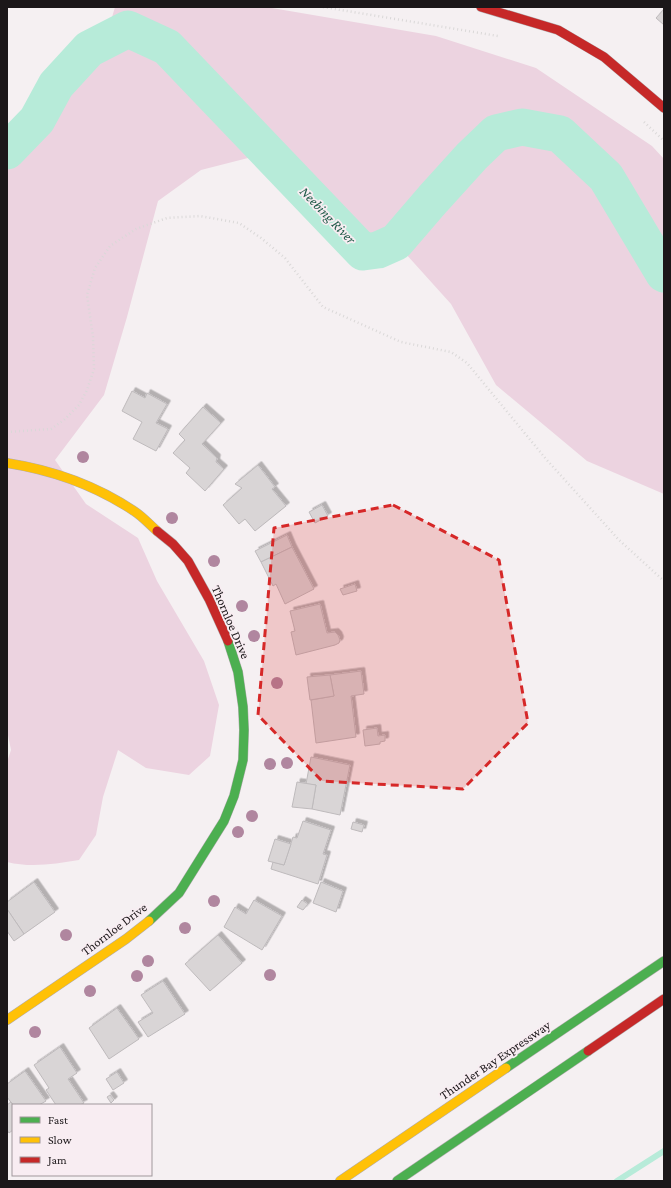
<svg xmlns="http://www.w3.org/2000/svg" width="671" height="1188" font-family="'Crimson Pro',serif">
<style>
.green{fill:#ecd3e0}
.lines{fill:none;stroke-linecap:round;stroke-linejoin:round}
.stream{stroke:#b7ebd9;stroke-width:6}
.river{stroke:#b7ebd9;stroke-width:37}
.building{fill:#d9d5d6;stroke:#bebabc;filter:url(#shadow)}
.fast-casing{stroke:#b1acae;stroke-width:10}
.slow-casing{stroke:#b1acae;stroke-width:10}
.jam-casing{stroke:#b1acae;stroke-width:10}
.path{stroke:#dad8d8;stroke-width:2.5;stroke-dasharray:1 3;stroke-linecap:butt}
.fast{stroke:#4caf50;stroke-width:9}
.slow{stroke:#ffc107;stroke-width:9}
.jam{stroke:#c62828;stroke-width:9}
.tree{fill:#b0869f}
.marked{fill:#d62828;fill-opacity:0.2;stroke:#d62828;stroke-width:3;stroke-dasharray:8 5;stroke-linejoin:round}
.labels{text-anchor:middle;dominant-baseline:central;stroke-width:3.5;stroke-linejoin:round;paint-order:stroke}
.street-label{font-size:13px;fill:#1b1719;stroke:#f8edf2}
.water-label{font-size:14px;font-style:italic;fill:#205b49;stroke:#f8edf2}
</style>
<defs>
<filter id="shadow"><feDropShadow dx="3.5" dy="-3.5" stdDeviation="0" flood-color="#0004"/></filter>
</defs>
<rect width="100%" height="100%" fill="#f5f0f2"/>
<path class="green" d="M 115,7 L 266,7 L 436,36 L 536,68 L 652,146 L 664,159 L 664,494 L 587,461 L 496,385 L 451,304 L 396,243 L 363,264 L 274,168 L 248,158 L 201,170 L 158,201 L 127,317 L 104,395 L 55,460 L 86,504 L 138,538 L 157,581 L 204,661 L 219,705 L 210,756 L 189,775 L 146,768 L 118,750 L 103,797 L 96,835 L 79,860 C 55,864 31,868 7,862 L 7,762 L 11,750 L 7,730 L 7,150 L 43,127 L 60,93 L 98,65 Z"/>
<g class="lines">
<path class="stream" d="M 617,1181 L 664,1151"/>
<path class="river" d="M 7,151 L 37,120 L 56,85 L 89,49 L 128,29 L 167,47 L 363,252 L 378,250 L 396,242 L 433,199 L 472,156 L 496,133 L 522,127 L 560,134 L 606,177 L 664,274"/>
</g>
<g class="building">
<path d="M 664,9 L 664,25 L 656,18 Z"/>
<path d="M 132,391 L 145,398 L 147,393 L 167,404 L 156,423 L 168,429 L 156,451 L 133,439 L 142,422 L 122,411 Z"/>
<path d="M 203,407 L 221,423 L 202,444 L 217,458 L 216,462 L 224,469 L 205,491 L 186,473 L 190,468 L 173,453 L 185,440 L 179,434 Z"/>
<path d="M 258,465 L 275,487 L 272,489 L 286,506 L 255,531 L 245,519 L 239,524 L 223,505 L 242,488 L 235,484 Z"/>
<path d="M 322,505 L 328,516 L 315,523 L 309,512 Z"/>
<path d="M 287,535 L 292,547 L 261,562 L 255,551 Z"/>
<path d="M 292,547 L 314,589 L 285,604 L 276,584 L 273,586 L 261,562 Z"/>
<path d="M 355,584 L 357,591 L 343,595 L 340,589 Z"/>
<path d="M 320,604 L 327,633 L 335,632 L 338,635 L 340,640 L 339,643 L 335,645 L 296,655 L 291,632 L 295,631 L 290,611 Z"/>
<path d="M 361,671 L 364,694 L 351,696 L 356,737 L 316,743 L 311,700 L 334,696 L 330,675 Z"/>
<path d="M 330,675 L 334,696 L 310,700 L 307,677 Z"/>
<path d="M 377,728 L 378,736 L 385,735 L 385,741 L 380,742 L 380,744 L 365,746 L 363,730 Z"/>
<path d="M 311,757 L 350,765 L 340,815 L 312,809 L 316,785 L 306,784 Z"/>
<path d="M 297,782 L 316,785 L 312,809 L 292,807 Z"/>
<path d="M 303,821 L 331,830 L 323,854 L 327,855 L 318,884 L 271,869 L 273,862 L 284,865 L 293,837 L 297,838 Z"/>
<path d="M 353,822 L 364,825 L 362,832 L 351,829 Z"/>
<path d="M 275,839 L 291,844 L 284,865 L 268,861 Z"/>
<path d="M 34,882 L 55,912 L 24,934 L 7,909 L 7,902 Z"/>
<path d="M 321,882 L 343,891 L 336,912 L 313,903 Z"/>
<path d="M 254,900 L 282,916 L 262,950 L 224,927 L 235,907 L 246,914 Z"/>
<path d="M 302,900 L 308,904 L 303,910 L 297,907 Z"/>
<path d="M 7,909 L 24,934 L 14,941 L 7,931 Z"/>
<path d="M 218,935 L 242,963 L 210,991 L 185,964 Z"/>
<path d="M 163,981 L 185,1014 L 148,1037 L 138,1022 L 153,1013 L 141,995 Z"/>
<path d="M 117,1008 L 139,1039 L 109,1059 L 89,1028 Z"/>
<path d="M 60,1047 L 77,1073 L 68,1079 L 84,1103 L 80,1105 L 56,1105 L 46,1090 L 49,1088 L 34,1065 Z"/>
<path d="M 25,1071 L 46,1101 L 39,1105 L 13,1105 L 7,1097 L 7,1084 Z"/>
<path d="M 117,1072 L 124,1083 L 113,1090 L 106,1079 Z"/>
<path d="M 110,1095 L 114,1100 L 111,1103 L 107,1097 Z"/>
<path d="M 11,1102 L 13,1105 L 13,1130 L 9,1133 L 7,1130 L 7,1105 Z"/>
</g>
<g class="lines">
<defs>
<g id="fast">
<path d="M 149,921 L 179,893 L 224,821 L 234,796 L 243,760 L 244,730 L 243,707 L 238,672 L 228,641"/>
<path d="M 506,1068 L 664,961"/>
<path d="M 397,1181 L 588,1051"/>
</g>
<g id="slow">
<path d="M 7,463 C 52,470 95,485 134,511 C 142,516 149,524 157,531"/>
<path d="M 7,1020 L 126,939 L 149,921"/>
<path d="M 340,1181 L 506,1068"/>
</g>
<g id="jam">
<path d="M 481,7 L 558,30 L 604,57 L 664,108"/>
<path d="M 157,531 L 173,544 L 188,561 L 209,599 L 228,641"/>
<path d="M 588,1051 L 664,999"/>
</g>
</defs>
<use href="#fast" class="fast-casing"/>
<use href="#slow" class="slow-casing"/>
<use href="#jam" class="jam-casing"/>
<g class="path">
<path d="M 323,7 L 498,36"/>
<path d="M 644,122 L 664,141"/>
<path d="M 7,432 L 51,429 L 64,420 L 79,405 L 87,390 L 94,369 L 93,337 L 87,295 L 95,268 L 110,246 L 136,229 L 167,218 L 200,216 L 239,223 L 261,238 L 285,258 L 323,307 L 401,342 L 451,352 L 467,363 L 546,459 L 619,540 L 664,581"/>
</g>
<use href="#fast" class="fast"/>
<use href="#slow" class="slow"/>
<use href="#jam" class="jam"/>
</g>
<g class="tree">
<circle cx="83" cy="457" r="6"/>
<circle cx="172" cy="518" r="6"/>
<circle cx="214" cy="561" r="6"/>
<circle cx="242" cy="606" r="6"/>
<circle cx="254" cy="636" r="6"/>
<circle cx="277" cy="683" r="6"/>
<circle cx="287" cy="763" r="6"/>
<circle cx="270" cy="764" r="6"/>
<circle cx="252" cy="816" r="6"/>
<circle cx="238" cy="832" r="6"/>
<circle cx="214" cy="901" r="6"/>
<circle cx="185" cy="928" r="6"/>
<circle cx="66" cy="935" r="6"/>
<circle cx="148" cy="961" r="6"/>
<circle cx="270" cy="975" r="6"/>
<circle cx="137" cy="976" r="6"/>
<circle cx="90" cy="991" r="6"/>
<circle cx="35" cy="1032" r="6"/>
</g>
<path class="marked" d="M 393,505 L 499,560 L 528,723 L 463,789 L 322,781 L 258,715 L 274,528 Z"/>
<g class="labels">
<g class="street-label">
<text transform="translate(231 622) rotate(67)">Thornloe Drive</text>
<text transform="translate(114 929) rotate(-37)">Thornloe Drive</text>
<text transform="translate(495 1060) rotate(-34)">Thunder Bay Expressway</text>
</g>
<g class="water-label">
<text transform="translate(328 215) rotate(46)">Neebing River</text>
</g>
</g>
<rect width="671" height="1188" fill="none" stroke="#1b1719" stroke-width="16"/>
<rect x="12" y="1104" width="140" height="72" fill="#f8edf2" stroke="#a0979b"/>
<rect x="20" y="1117" width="20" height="6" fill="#4caf50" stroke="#a0979b"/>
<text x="48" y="1124" font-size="12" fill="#1b1719">Fast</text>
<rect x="20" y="1137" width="20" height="6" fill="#ffc107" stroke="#a0979b"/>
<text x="48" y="1144" font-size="12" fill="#1b1719">Slow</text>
<rect x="20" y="1157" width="20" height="6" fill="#c62828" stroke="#a0979b"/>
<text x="48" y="1164" font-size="12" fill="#1b1719">Jam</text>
</svg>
